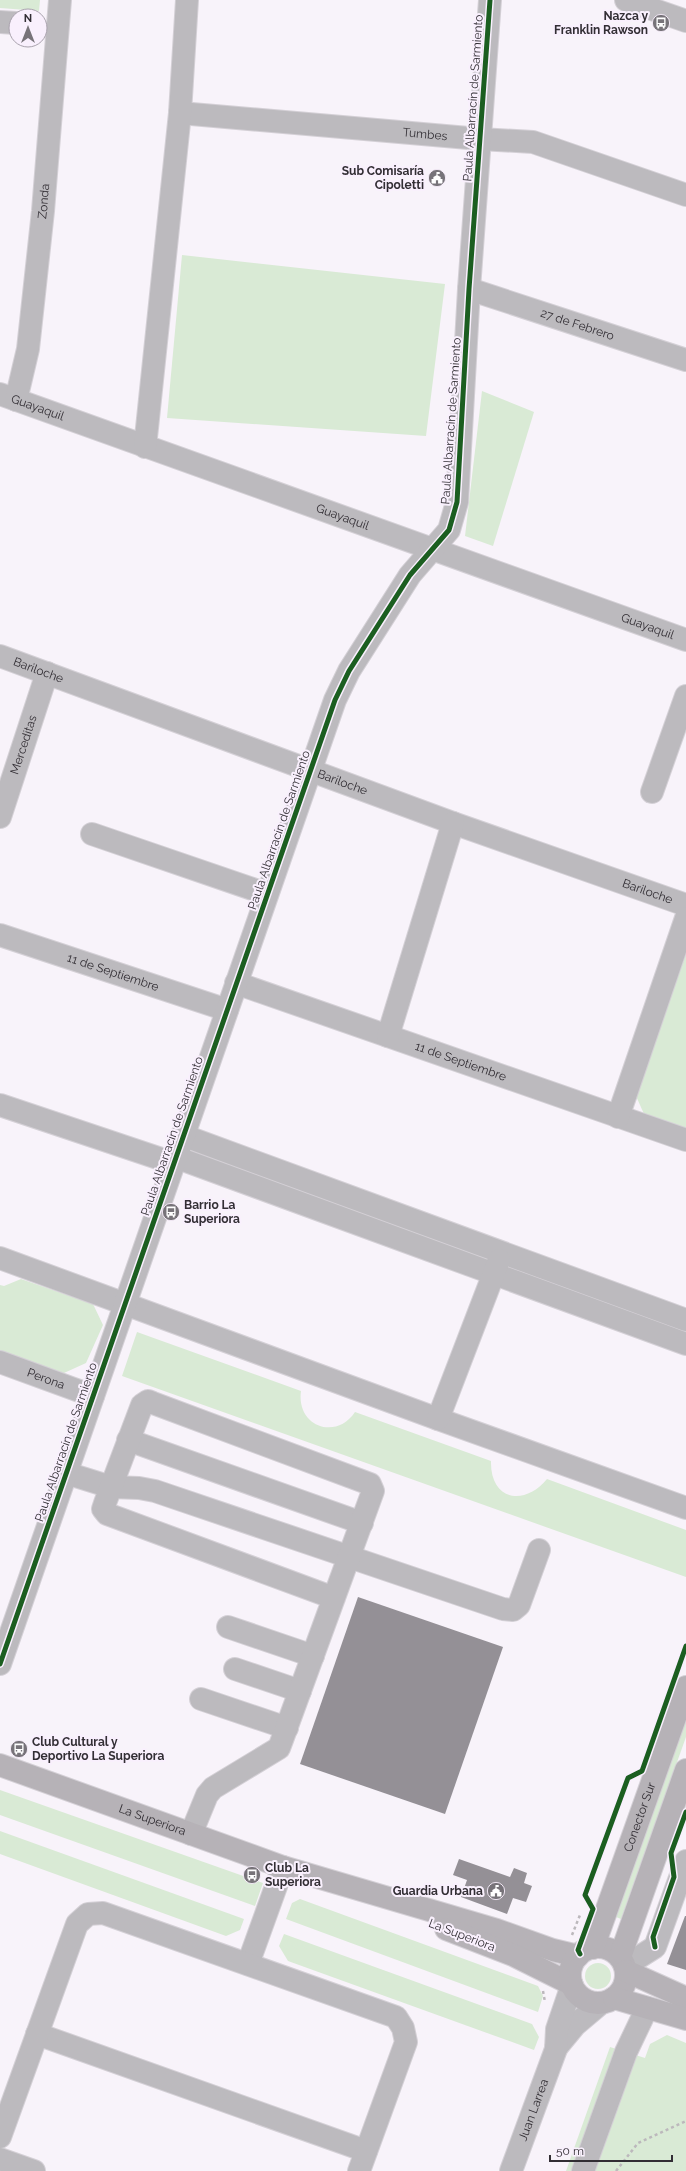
<svg xmlns="http://www.w3.org/2000/svg" width="686" height="2171" font-family="Raleway,sans-serif">
<style>
.green{fill:#d9ead5}
.building{fill:#949096}
.lines{fill:none;stroke-linecap:round;stroke-linejoin:round}
.minor-casing{stroke:#d4d0d6;stroke-width:24}
.major-casing{stroke:#d4d0d6;stroke-width:24}
.path{stroke:#bcb8bc;stroke-width:2.5;stroke-dasharray:3 3;stroke-linecap:butt}
.minor{stroke:#bcbabe;stroke-width:22}
.major{stroke:#b6b2b7;stroke-width:22}
.cycleway-casing{stroke:#f9f0fd;stroke-width:8}
.cycleway{stroke:#1b5e20;stroke-width:5}
.labels{text-anchor:middle;dominant-baseline:central;stroke-width:4;stroke-linejoin:round;paint-order:stroke}
.poi-label{font-size:12px;font-weight:bold;fill:#322e34;stroke:#f9f0fd;text-anchor:end}
.street-label{font-size:12px;fill:#322e34;stroke:#f9f0fd}
</style>
<rect width="100%" height="100%" fill="#f8f3fa"/>
<g class="green">
<path d="M 0,0 L 40,0 L 39,11 L 0,8 Z"/>
<path d="M 182,255 L 445,284 L 426,436 L 167,418 Z"/>
<path d="M 482,391 L 534,412 L 493,546 L 465,536 Z"/>
<path d="M 686,954 L 686,1131 L 644,1114 L 636,1096 Z"/>
<path d="M 21,1279 L 93,1304 L 103,1325 L 86,1363 L 64,1373 L 0,1351 L 0,1285 L 4,1286 Z"/>
<path d="M 137,1332 L 301,1391 C 296,1426 336,1441 355,1412 L 491,1461 C 490,1500 524,1507 547,1479 L 686,1530 L 686,1577 L 122,1376 Z"/>
<path d="M 686,1720 L 686,1737 L 621,1919 L 616,1917 Z"/>
<path d="M 0,1790 L 263,1883 L 255,1906 L 0,1815 Z"/>
<path d="M 0,1831 L 244,1919 L 240,1930 L 226,1936 L 0,1854 Z"/>
<path d="M 300,1899 L 538,1986 L 543,1996 L 538,2012 L 286,1919 L 292,1903 Z"/>
<path d="M 284,1934 L 532,2024 L 539,2037 L 534,2050 L 288,1961 L 279,1946 Z"/>
<circle cx="598" cy="1976" r="13"/>
<path d="M 667,2035 L 686,2043 L 686,2171 L 566,2171 L 610,2047 L 645,2058 L 650,2044 Z"/>
</g>
<g class="building">
<path d="M 358,1597 L 503,1647 L 445,1814 L 300,1764 Z"/>
<path d="M 459,1859 L 510,1877 L 514,1868 L 527,1873 L 524,1883 L 532,1886 L 526,1902 L 513,1898 L 507,1914 L 461,1897 L 467,1880 L 453,1875 Z"/>
<path d="M 685,1916 L 686,1916 L 686,1970 L 667,1964 Z"/>
</g>
<g class="lines">
<defs>
<g id="minor">
<path d="M 626,0 L 686,21"/>
<path d="M 0,22 L 16,23"/>
<path id="s1" d="M 180,113 L 480,139 L 533,142 L 686,195"/>
<path id="s2" d="M 469,289 L 686,360"/>
<path id="s3" d="M 0,394 L 686,640"/>
<path id="s4" d="M 16,400 L 28,349 L 43,211 L 60,0"/>
<path d="M 145,447 L 180,113 L 187,0"/>
<path id="s5" d="M 0,656 L 453,823 L 686,905"/>
<path d="M 652,792 L 686,696"/>
<path id="s6" d="M 0,817 L 47,673"/>
<path d="M 92,834 L 267,894"/>
<path id="s7" d="M 0,935 L 227,1010"/>
<path id="s8" d="M 236,983 L 686,1140"/>
<path d="M 388,1036 L 453,823"/>
<path d="M 0,1105 L 173,1163"/>
<path d="M 618,1117 L 686,918"/>
<path d="M 182,1135 L 686,1320"/>
<path d="M 175,1157 L 686,1344"/>
<path d="M 0,1258 L 438,1419 L 686,1508"/>
<path id="s9" d="M 0,1362 L 93,1396"/>
<path d="M 438,1419 L 499,1260"/>
<path d="M 128,1440 L 362,1523"/>
<path d="M 66,1473 L 111,1487 L 139,1488 L 155,1491 L 503,1609 L 513,1610 L 519,1605 L 539,1550"/>
<path d="M 228,1627 L 313,1656"/>
<path d="M 0,1664 L 335,700 L 349,671 L 410,575 L 449,530 L 457,502 L 469,289 L 490,0"/>
<path d="M 235,1669 L 300,1691"/>
<path d="M 201,1699 L 287,1728"/>
<path d="M 191,1834 L 207,1795 L 213,1788 L 279,1748 L 282,1740 L 373,1491 L 370,1484 L 153,1403 L 148,1401 L 142,1405 L 105,1503 L 103,1509 L 107,1514 L 334,1598"/>
<path d="M 248,1964 L 283,1867"/>
<path d="M 625,1966 L 655,1947 L 686,1861"/>
<path d="M 37,2034 L 366,2151"/>
<path d="M 556,2048 L 575,2025 L 601,2003"/>
<path d="M 0,2137 L 77,1924 L 88,1914 L 103,1913 L 396,2017 L 403,2028 L 406,2042 L 359,2171"/>
<path d="M 0,2159 L 34,2171"/>
<path id="s10" d="M 511,2171 L 556,2049 L 557,2029 L 572,1985"/>
<path d="M 583,2171 L 626,2052 L 647,2008"/>
</g>
<g id="major">
<path id="s11" d="M 0,1765 L 283,1867 L 497,1930 L 553,1950 L 578,1956"/>
<path d="M 446,1929 L 513,1955 L 571,1984"/>
<circle cx="598" cy="1975" r="28"/>
<path id="s12" d="M 593,1948 L 686,1687"/>
<path d="M 620,1957 L 686,1770"/>
<path d="M 626,1971 L 686,1998"/>
<path d="M 614,1998 L 686,2019"/>
</g>
</defs>
<use href="#minor" class="minor-casing"/>
<use href="#major" class="major-casing"/>
<g class="path">
<path d="M 572,1935 L 580,1915"/>
<path d="M 543,1991 L 545,2002"/>
<path d="M 616,2171 L 638,2143 L 686,2121"/>
</g>
<use href="#minor" class="minor"/>
<use href="#major" class="major"/>
<defs>
<g id="cycleway">
<path d="M 0,1664 L 335,700 L 349,671 L 410,575 L 449,530 L 457,502 L 469,289 L 490,0"/>
<path d="M 655,1947 L 653,1937 L 674,1877 L 671,1853 L 686,1812"/>
<path d="M 580,1954 L 578,1950 L 593,1909 L 585,1895 L 628,1778 L 642,1771 L 686,1646"/>
</g>
</defs>
<use href="#cycleway" class="cycleway-casing"/>
<use href="#cycleway" class="cycleway"/>
</g>
<defs>
<symbol id="bus-disc" viewBox="-11 -11 22 22"><circle r="9.5" fill="#777379" stroke="#f9f0fd"/><path d="M-5-6H5V4H4V6H2V4H-2V6H-4V4H-5ZM-3.5-4V0h7V-4ZM-3.5 1.2v1.5H-2V1.2ZM2 1.2v1.5H3.5V1.2Z" fill="#fff"/></symbol>
<symbol id="civic-disc" viewBox="-11 -11 22 22"><circle r="9.5" fill="#777379" stroke="#f9f0fd"/><path d="M-.6-6.5H3V-4.5H.6V-3L4-1V1h2V6H-6V1h2V-1L-.6-3ZM-1.2 2.5V6h2.4V2.5Z" fill="#fff"/></symbol>
</defs>
<g fill-rule="evenodd">
<use href="#bus-disc" x="651" y="13" width="20" height="20"/>
<use href="#civic-disc" x="427" y="168" width="20" height="20"/>
<use href="#bus-disc" x="161" y="1202" width="20" height="20"/>
<use href="#bus-disc" x="9" y="1739" width="20" height="20"/>
<use href="#bus-disc" x="242" y="1865" width="20" height="20"/>
<use href="#civic-disc" x="486" y="1881" width="20" height="20"/>
</g>
<g class="labels">
<g class="poi-label">
<text x="648" y="16">Nazca y<tspan x="648" dy="14">Franklin Rawson</tspan></text>
<text x="424" y="171">Sub Comisaría<tspan x="424" dy="14">Cipoletti</tspan></text>
<text x="184" y="1205" text-anchor="start">Barrio La<tspan x="184" dy="14">Superiora</tspan></text>
<text x="32" y="1742" text-anchor="start">Club Cultural y<tspan x="32" dy="14">Deportivo La Superiora</tspan></text>
<text x="265" y="1868" text-anchor="start">Club La<tspan x="265" dy="14">Superiora</tspan></text>
<text x="483" y="1891">Guardia Urbana</text>
</g>
<g class="street-label">
<text transform="translate(473 98) rotate(-86)">Paula Albarracín de Sarmiento</text>
<text stroke="none"><textPath href="#s1" startOffset="246">Tumbes</textPath></text>
<text stroke="none"><textPath href="#s4" startOffset="201">Zonda</textPath></text>
<text stroke="none"><textPath href="#s2" startOffset="114">27 de Febrero</textPath></text>
<text stroke="none"><textPath href="#s3" startOffset="40">Guayaquil</textPath></text>
<text transform="translate(451 421) rotate(-86)">Paula Albarracín de Sarmiento</text>
<text stroke="none"><textPath href="#s3" startOffset="364">Guayaquil</textPath></text>
<text stroke="none"><textPath href="#s3" startOffset="688">Guayaquil</textPath></text>
<text stroke="none"><textPath href="#s5" startOffset="41">Bariloche</textPath></text>
<text stroke="none"><textPath href="#s6" startOffset="76">Merceditas</textPath></text>
<text stroke="none"><textPath href="#s5" startOffset="365">Bariloche</textPath></text>
<text transform="translate(279 830) rotate(-71)">Paula Albarracín de Sarmiento</text>
<text stroke="none"><textPath href="#s5" startOffset="689">Bariloche</textPath></text>
<text stroke="none"><textPath href="#s7" startOffset="119">11 de Septiembre</textPath></text>
<text stroke="none"><textPath href="#s8" startOffset="238">11 de Septiembre</textPath></text>
<text transform="translate(172 1136) rotate(-71)">Paula Albarracín de Sarmiento</text>
<text stroke="none"><textPath href="#s9" startOffset="49">Perona</textPath></text>
<text transform="translate(66 1442) rotate(-71)">Paula Albarracín de Sarmiento</text>
<text stroke="none"><textPath href="#s12" startOffset="139">Conector Sur</textPath></text>
<text stroke="none"><textPath href="#s11" startOffset="162">La Superiora</textPath></text>
<text transform="translate(462 1935) rotate(21)">La Superiora</text>
<text stroke="none"><textPath href="#s10" startOffset="65">Juan Larrea</textPath></text>
</g>
</g>
<g transform="translate(28 28)"><circle r="19" fill="#f9f0fd" stroke="#a9a2ad"/>
<path d="M0-3L7 15L0 10L-7 15Z" fill="#777379"/>
<text y="-6" font-size="11" font-weight="bold" text-anchor="middle" fill="#322e34">N</text>
</g>
<path d="M550 2155v6h122v-6" fill="none" stroke="#322e34" stroke-width="2"/>
<text x="556" y="2155" font-size="12" fill="#322e34" stroke="#f9f0fd" stroke-width="3" paint-order="stroke">50 m</text>
</svg>
